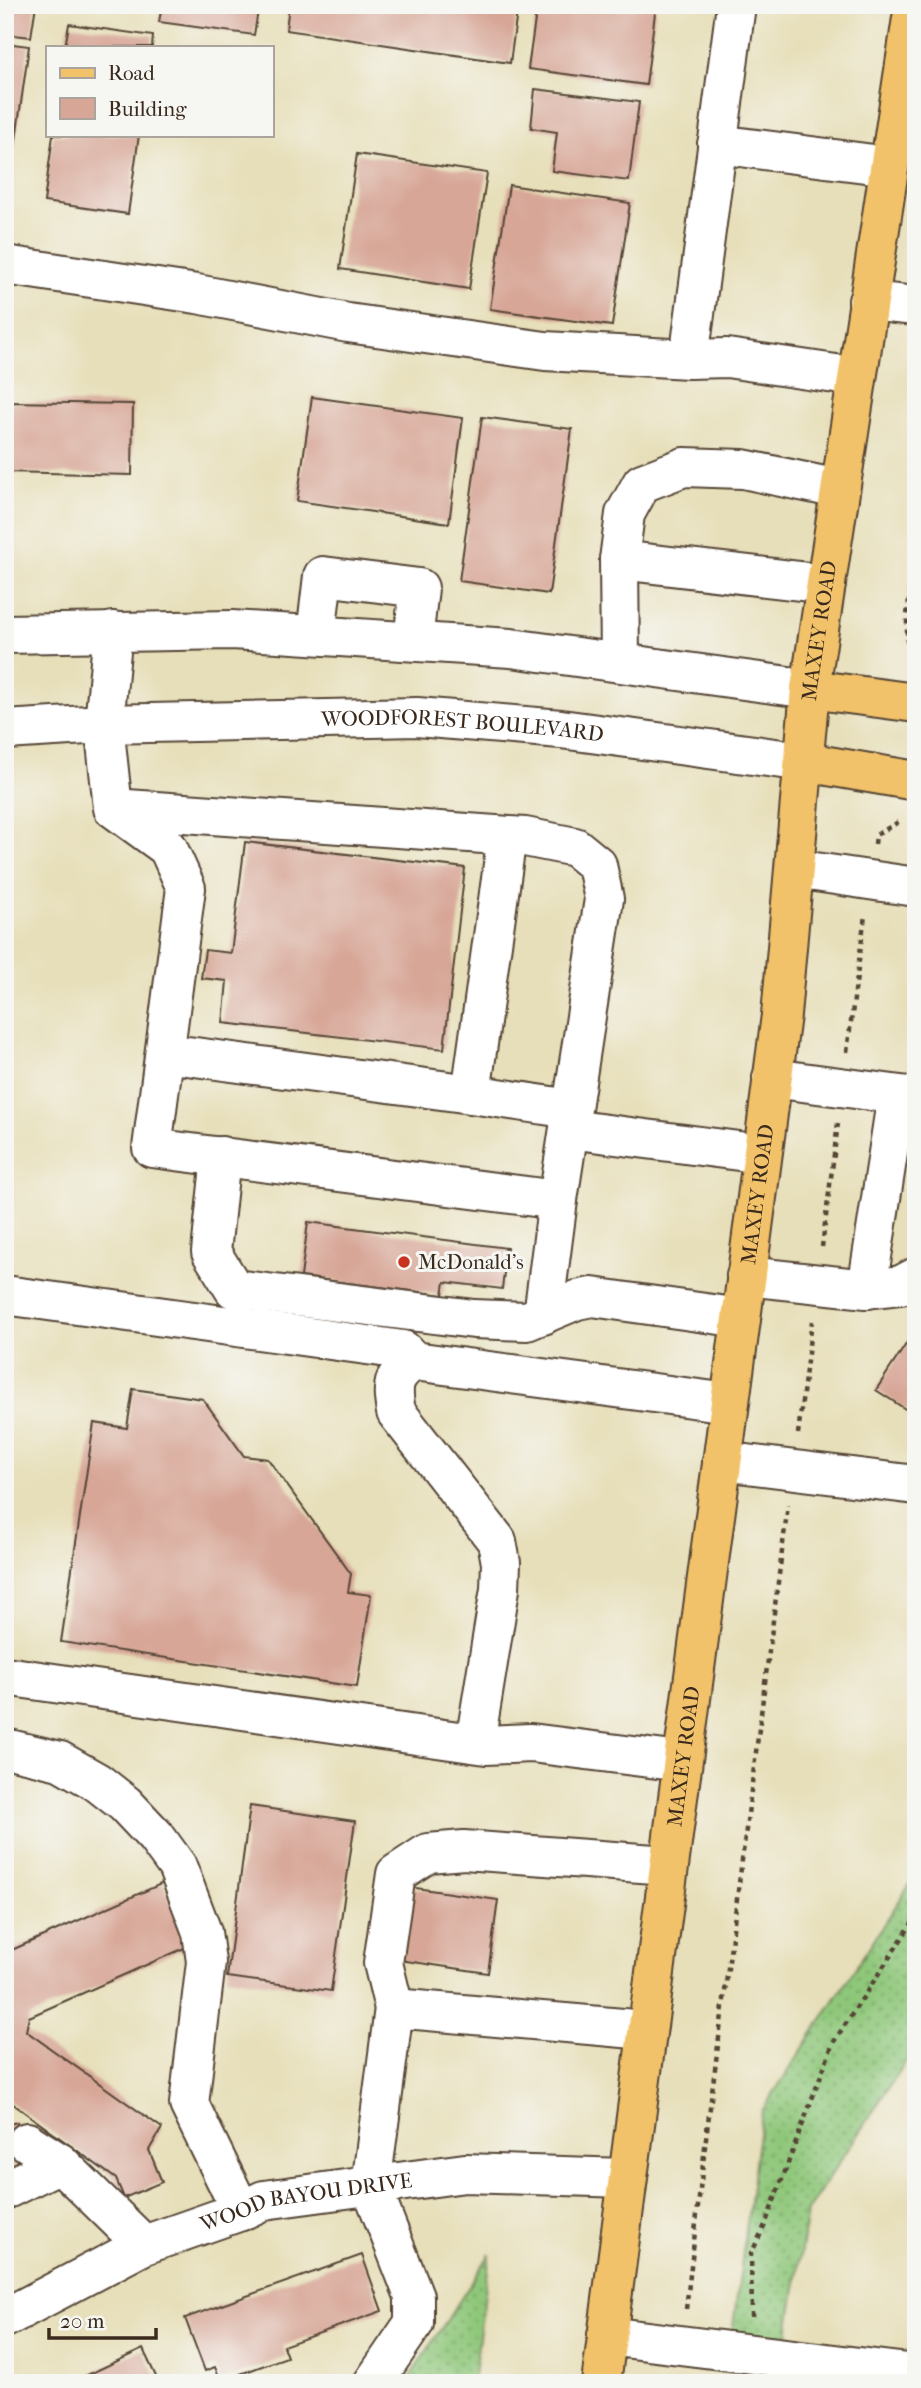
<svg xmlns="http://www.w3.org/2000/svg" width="921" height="2388" font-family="'IM FELL French Canon',serif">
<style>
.grass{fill:url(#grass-dots);stroke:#65784c;stroke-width:2}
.building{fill:#d7a696}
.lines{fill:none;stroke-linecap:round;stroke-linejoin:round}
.minor-casing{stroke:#554535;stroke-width:42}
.major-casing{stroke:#554535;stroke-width:42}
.path{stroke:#554535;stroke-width:4.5;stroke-dasharray:5 5;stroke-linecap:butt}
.minor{stroke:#fff;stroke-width:38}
.major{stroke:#f2c26a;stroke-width:38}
.poi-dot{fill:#c8321e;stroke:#f6f6f2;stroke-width:2.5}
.labels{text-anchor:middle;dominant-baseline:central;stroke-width:6;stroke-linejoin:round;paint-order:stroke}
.street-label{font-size:21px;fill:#3b2a1e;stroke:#f6f6f2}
.poi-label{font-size:21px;fill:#3b2a1e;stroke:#f6f6f2;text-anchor:start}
</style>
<defs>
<pattern id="grass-dots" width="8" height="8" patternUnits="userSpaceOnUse" patternTransform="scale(1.75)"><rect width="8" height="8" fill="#8fc77a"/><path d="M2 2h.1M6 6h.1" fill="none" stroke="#76a263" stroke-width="1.8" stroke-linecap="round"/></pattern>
</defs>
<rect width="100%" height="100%" fill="#f6f6f2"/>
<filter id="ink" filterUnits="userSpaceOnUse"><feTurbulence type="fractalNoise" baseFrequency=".0143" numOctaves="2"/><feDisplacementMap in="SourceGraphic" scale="14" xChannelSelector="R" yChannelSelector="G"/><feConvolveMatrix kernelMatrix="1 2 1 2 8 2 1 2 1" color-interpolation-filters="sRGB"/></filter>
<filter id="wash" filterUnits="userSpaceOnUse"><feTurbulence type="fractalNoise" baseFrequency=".00686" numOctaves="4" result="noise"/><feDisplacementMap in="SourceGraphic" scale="28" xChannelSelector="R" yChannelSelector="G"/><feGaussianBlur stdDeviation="1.57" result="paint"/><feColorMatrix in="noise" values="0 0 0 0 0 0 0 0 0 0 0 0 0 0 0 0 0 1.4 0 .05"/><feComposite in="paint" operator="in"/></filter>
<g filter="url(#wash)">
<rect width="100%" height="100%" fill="#e7dfb9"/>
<g class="grass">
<path d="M 916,1875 L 916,2046 L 807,2211 L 787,2340 L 732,2334 L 762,2111 Z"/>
<path d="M 490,2254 L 473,2383 L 406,2383 Z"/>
</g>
<g id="blocks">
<g class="building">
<path d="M 5,5 L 36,5 L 31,37 L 5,34 Z"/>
<path d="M 162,5 L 259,5 L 254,35 L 159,22 Z"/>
<path d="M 289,5 L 518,5 L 510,63 L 286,30 Z"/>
<path d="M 537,5 L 656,5 L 646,85 L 528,69 Z"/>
<path d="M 69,24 L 153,36 L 152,47 L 65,47 Z"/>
<path d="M 5,43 L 29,46 L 7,203 L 5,203 Z"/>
<path d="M 535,89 L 639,102 L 629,181 L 552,171 L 557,132 L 531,128 Z"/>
<path d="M 53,135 L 139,135 L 128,214 L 44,202 Z"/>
<path d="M 357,154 L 487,173 L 469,289 L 340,269 Z"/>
<path d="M 509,185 L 630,203 L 612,326 L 490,309 Z"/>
<path d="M 312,397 L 463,418 L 449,523 L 297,501 Z"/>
<path d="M 5,402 L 133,404 L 132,475 L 5,472 Z"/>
<path d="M 482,417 L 572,429 L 549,594 L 459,581 Z"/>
<path d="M 245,842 L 465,868 L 444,1049 L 223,1023 L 227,981 L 201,978 L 205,950 L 231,953 Z"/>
<path d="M 308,1222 L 507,1248 L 502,1289 L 445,1282 L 443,1295 L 301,1277 Z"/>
<path d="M 916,1329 L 916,1416 L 876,1390 Z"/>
<path d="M 133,1389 L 203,1399 L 244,1456 L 268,1459 L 351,1574 L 348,1592 L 371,1595 L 357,1687 L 61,1642 L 94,1423 L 127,1428 Z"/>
<path d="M 250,1806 L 355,1821 L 331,1991 L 227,1977 Z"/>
<path d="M 163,1883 L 189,1946 L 29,2017 L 26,2031 L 162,2128 L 149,2150 L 162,2182 L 124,2198 L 116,2179 L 5,2098 L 5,1953 Z"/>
<path d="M 409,1887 L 498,1900 L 488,1973 L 399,1960 Z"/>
<path d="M 17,2122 L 33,2157 L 5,2170 L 5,2125 Z"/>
<path d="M 362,2255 L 382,2311 L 283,2346 L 287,2357 L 221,2381 L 215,2367 L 205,2371 L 185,2318 Z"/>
<path d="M 143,2349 L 159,2383 L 70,2383 Z"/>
</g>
</g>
</g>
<g filter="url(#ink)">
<use href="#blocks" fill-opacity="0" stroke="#554535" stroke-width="2"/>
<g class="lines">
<defs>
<g id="minor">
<path d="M 717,144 L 889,166"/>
<path d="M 5,265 L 197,294 L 348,323 L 545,351 L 689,359 L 727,358 L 856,377"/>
<path d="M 868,301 L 916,306"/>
<path d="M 689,359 L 736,5"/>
<path d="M 619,560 L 826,584"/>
<path d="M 5,634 L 232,630 L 511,648 L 810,689"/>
<path d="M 316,635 L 323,576 L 419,588 L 413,641"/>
<path d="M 620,662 L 619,560 L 625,514 L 642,483 L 684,467 L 743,469 L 839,489"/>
<path id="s1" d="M 5,730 L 104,724 L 417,717 L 561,729 L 805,762"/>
<path d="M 113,808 L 525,837 L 575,847 L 597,865 L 604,899 L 558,1200 L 152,1148 L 186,888 L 168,848 L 113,808 L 104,724 L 113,631"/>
<path d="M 507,836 L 471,1094 L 571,1109"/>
<path d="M 795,869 L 916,887"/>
<path d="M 165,1053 L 471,1094"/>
<path d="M 772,1078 L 916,1097"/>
<path d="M 569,1129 L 762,1154"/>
<path d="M 221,1156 L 211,1252 L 234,1289 L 474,1319 L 527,1321 L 577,1300 L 592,1297 L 741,1318"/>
<path d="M 746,1276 L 867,1289 L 901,1285 L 916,1277"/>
<path d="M 867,1289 L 897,1095"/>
<path d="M 5,1295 L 403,1350 L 414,1361 L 729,1403"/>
<path d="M 543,1315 L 558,1200"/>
<path d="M 414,1361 C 391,1376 392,1387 396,1412 L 497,1541 L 501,1563 L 500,1589 L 475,1743"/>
<path d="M 722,1461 L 916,1485"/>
<path d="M 5,1676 L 486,1745 L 531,1743 L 681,1762"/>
<path d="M 5,1748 L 60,1761 L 97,1782 L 125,1804 L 156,1837 L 177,1866 L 202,1932 L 206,1962 L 189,2104 L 241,2211"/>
<path d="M 394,2008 L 383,1963 L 396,1874 L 428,1853 L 464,1850 L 668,1865"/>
<path d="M 27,2142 L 60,2163"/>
<path d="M 5,2190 L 60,2163 L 144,2245"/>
<path id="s2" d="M 5,2318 L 144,2245 L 241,2211 L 264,2200 L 465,2173 L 626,2178"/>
<path d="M 607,2336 L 916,2374"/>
<path d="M 373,2383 L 414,2323 L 414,2296 L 371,2186 L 394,2008 L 646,2030"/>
</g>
<g id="major">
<path d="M 810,689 L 916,703"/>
<path d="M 805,762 L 916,781"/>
<path id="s3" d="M 601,2383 L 781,1015 L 810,689 L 914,5"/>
</g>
</defs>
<use href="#minor" class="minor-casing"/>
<use href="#major" class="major-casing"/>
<g class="path">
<path d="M 916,550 L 907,615 L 907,641 L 916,655"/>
<path d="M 875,844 L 876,835 L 902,820"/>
<path d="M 847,1052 L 865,915"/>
<path d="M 822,1247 L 838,1123"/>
<path d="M 798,1434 L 812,1321"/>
<path d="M 686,2309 L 706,2138 L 788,1505"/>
<path d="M 752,2317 L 751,2254 L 765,2225 L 833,2043 L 916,1917"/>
</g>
<use href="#minor" class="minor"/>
<use href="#major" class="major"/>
</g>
</g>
<circle class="poi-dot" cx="404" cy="1262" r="7"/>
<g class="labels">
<g class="street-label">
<text stroke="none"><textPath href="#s3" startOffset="1766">MAXEY ROAD</textPath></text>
<text stroke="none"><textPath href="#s1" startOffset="458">WOODFOREST BOULEVARD</textPath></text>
<text stroke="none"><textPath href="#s3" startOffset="1199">MAXEY ROAD</textPath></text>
<text stroke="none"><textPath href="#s3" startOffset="632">MAXEY ROAD</textPath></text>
<text stroke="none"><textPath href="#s2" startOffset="326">WOOD BAYOU DRIVE</textPath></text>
</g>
<g class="poi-label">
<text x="418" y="1262">McDonald's</text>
</g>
</g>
<rect width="921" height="2388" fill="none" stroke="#f6f6f2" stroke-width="28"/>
<rect x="46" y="46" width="228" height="91" fill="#f6f6f2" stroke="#aba49d" stroke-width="2"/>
<rect x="60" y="68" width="35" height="10" fill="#f2c26a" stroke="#aba49d" stroke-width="2"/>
<text x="108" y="80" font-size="21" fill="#3b2a1e">Road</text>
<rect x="60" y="98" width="35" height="21" fill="#d7a696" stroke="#aba49d" stroke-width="2"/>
<text x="108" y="116" font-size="21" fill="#3b2a1e">Building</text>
<path d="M49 2328v10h107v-10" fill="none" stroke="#3b2a1e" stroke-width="3.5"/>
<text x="60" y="2328" font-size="21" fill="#3b2a1e" stroke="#f6f6f2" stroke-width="5" paint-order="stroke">20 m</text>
</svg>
